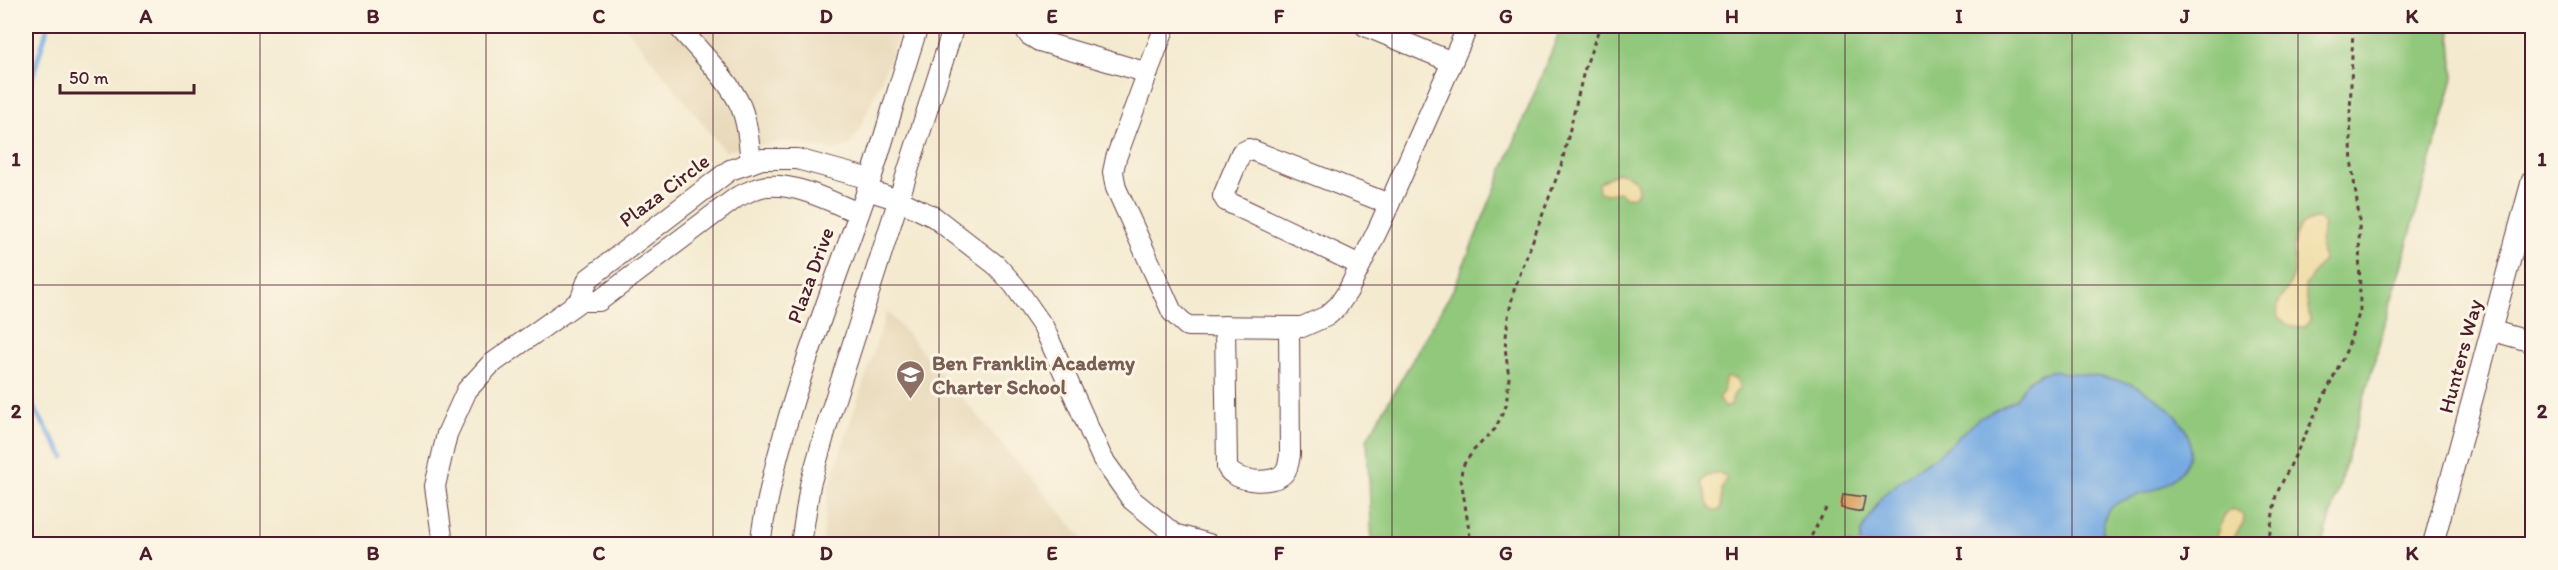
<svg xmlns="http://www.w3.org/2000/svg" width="2558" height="570" font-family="Itim,sans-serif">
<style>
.built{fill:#e8d9ba}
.green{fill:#91c87b;stroke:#6e7453;stroke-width:1.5}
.sand{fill:#eeda9e;stroke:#9c7c64;stroke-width:1.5}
.water{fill:#76aae2;stroke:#606486;stroke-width:1.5}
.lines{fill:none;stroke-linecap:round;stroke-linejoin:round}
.stream{stroke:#76aae2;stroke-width:5}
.building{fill:#dc9d5f}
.minor-casing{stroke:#643d44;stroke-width:22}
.path{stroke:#643d44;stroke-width:3;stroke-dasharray:4.5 4.5;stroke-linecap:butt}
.minor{stroke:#fff;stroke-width:20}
.grid{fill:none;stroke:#4a1f2b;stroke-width:1.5;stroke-opacity:0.55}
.labels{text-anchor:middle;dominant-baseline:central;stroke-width:6;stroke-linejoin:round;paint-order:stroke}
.street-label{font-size:21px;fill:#4a1f2b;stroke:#fcf5e5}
.education-label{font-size:21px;font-weight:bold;fill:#785e54;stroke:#fcf5e5;text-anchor:start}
.neatline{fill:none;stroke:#4a1f2b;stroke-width:2}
.grid-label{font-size:20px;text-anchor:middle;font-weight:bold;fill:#4a1f2b}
</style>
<rect width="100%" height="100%" fill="#fcf5e5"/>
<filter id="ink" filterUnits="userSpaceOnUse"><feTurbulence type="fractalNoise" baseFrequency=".0167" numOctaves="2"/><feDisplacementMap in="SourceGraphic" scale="12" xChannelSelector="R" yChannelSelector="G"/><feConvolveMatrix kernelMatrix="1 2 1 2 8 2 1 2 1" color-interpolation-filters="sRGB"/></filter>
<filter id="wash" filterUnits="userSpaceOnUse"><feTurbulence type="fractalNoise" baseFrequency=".008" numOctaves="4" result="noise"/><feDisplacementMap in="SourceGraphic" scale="24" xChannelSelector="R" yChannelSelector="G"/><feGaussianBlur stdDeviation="1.35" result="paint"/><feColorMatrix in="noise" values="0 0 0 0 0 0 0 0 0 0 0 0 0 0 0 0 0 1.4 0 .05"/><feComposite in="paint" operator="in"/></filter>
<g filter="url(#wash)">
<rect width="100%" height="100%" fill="#f4ead0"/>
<g class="built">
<path d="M 625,26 L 904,26 L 857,135 L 849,145 L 835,150 L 787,141 L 724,151 Z"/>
<path d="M 887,311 L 1088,544 L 822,544 L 829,488 Z"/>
</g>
<path class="green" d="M 1562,26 L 2450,26 L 2454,78 L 2323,544 L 1372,544 L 1367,439 L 1455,286 Z"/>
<g class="sand">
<path d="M 1617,173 C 1629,173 1638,179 1638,192 L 1635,196 L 1626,197 L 1619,192 L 1607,194 L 1599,192 L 1598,183 Z"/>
<path d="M 2315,219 L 2320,220 L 2324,225 L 2320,242 L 2323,260 L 2305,286 L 2310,321 L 2304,327 L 2291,327 L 2278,317 C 2274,300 2289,291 2293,277 C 2299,257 2283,226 2315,219 Z"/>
<path d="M 1727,377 L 1737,379 L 1740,387 L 1733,396 L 1731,405 L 1725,408 L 1718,398 L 1723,392 L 1725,380 Z"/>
<path d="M 1718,472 L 1727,478 L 1722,489 L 1721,509 L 1717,511 L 1713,511 L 1709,506 L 1702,482 L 1705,477 Z"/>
<path d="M 2232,509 C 2259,516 2233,534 2228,544 L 2212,544 C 2220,533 2219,517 2232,509 Z"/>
</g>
<path class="water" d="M 2052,371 C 2072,374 2107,376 2125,382 C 2165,396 2220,443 2171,481 C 2153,495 2120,496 2109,510 C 2101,520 2101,534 2107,544 L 1860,544 L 1861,532 L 1882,496 L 1914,470 L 1939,454 L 1978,419 L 2016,399 L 2027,382 L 2042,373 Z"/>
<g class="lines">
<g class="stream">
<path d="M 26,97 L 48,26"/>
<path d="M 26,382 L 33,407 L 64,457"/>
</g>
</g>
<g id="blocks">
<path class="building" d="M 1843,494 L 1865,497 L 1862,512 L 1841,508 Z"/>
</g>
</g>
<g filter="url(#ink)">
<use href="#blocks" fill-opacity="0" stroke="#643d44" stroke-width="1.5"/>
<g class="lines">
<defs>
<g id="minor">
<path d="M 678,26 C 697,49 729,79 741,107 C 748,125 749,144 751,163"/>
<path d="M 1023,26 L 1029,35 L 1039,41 L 1148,73"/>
<path d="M 1165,26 L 1116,158 L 1113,172 L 1116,188 L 1172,312 L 1187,326 L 1302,327 L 1327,316 L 1338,306 L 1348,291 L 1380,225 L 1468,26"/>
<path d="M 1365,26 L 1452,62"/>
<path d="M 867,190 L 899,200 L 934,217 L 996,265 L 1014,285 L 1044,328 L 1102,458 L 1132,500 L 1174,534 L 1209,544"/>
<path d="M 1360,265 L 1226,201 L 1223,196 L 1241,153 L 1249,149 L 1389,204"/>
<path d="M 580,301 L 599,301 L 737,197 C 747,193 758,186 768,186 C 799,184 831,202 859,213"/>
<path d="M 1225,326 L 1227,467 C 1234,483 1274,485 1284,473 C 1289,467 1289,460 1290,454 L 1289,327"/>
<path d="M 2493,331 L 2532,342"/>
<path d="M 443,544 L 435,486 L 447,434 L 467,390 L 490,365 L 580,301 L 588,279 L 730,170 L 762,159 L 797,159 L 870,179"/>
<path d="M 760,544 C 778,421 826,308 867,191 C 885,137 900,80 918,26"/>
<path d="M 801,544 L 810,485 L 829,418 L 954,26"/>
<path d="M 2433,544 L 2532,180"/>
</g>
</defs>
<use href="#minor" class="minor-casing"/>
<g class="path">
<path d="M 1475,544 L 1470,537 L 1461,479 L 1462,467 L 1474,450 L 1495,429 L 1506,406 L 1509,378 L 1505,347 L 1508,317 L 1514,290 L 1561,166 L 1584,71 L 1600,26"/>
<path d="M 1807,544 L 1828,505"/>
<path d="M 2268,544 L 2276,495 L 2347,349 L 2360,311 L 2359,216 L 2352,167 L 2350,116 L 2353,26"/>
</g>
<use href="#minor" class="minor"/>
</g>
</g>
<path class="grid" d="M 260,26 L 260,544M 486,26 L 486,544M 713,26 L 713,544M 939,26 L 939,544M 1166,26 L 1166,544M 1392,26 L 1392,544M 1619,26 L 1619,544M 1845,26 L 1845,544M 2072,26 L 2072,544M 2298,26 L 2298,544M 26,285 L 2532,285"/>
<defs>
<symbol id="school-pin" viewBox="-11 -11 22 30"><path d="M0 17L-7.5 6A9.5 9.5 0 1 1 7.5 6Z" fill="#8d6e63" stroke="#fcf5e5"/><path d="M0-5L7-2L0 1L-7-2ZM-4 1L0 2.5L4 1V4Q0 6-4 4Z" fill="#fff"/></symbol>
</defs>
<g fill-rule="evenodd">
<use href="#school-pin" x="894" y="358" width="33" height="45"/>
</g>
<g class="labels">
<g class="street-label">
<text transform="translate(664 190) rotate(-37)">Plaza Circle</text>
<text transform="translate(810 275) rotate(-70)">Plaza Drive</text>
<text transform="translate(2460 356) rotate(-75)">Hunters Way</text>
</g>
<g class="education-label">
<text x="932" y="362">Ben Franklin Academy<tspan x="932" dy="24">Charter School</tspan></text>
</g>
</g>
<rect width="2558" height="570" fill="none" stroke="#fcf5e5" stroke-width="66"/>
<path d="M60 84v9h134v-9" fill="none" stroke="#4a1f2b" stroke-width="3"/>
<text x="69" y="84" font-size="18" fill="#4a1f2b" stroke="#fcf5e5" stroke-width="4.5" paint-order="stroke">50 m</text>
<rect x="33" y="33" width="2492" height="504" class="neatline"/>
<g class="grid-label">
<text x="146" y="23">A</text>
<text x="373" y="23">B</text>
<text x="599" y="23">C</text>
<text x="826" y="23">D</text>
<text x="1052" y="23">E</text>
<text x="1279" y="23">F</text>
<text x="1506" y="23">G</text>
<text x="1732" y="23">H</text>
<text x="1959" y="23">I</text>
<text x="2185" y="23">J</text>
<text x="2412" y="23">K</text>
<text x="16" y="166">1</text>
<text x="2542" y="166">1</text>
<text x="16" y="418">2</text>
<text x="2542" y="418">2</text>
<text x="146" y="560">A</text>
<text x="373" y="560">B</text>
<text x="599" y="560">C</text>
<text x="826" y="560">D</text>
<text x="1052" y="560">E</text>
<text x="1279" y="560">F</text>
<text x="1506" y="560">G</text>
<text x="1732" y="560">H</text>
<text x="1959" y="560">I</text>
<text x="2185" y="560">J</text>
<text x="2412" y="560">K</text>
</g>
</svg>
